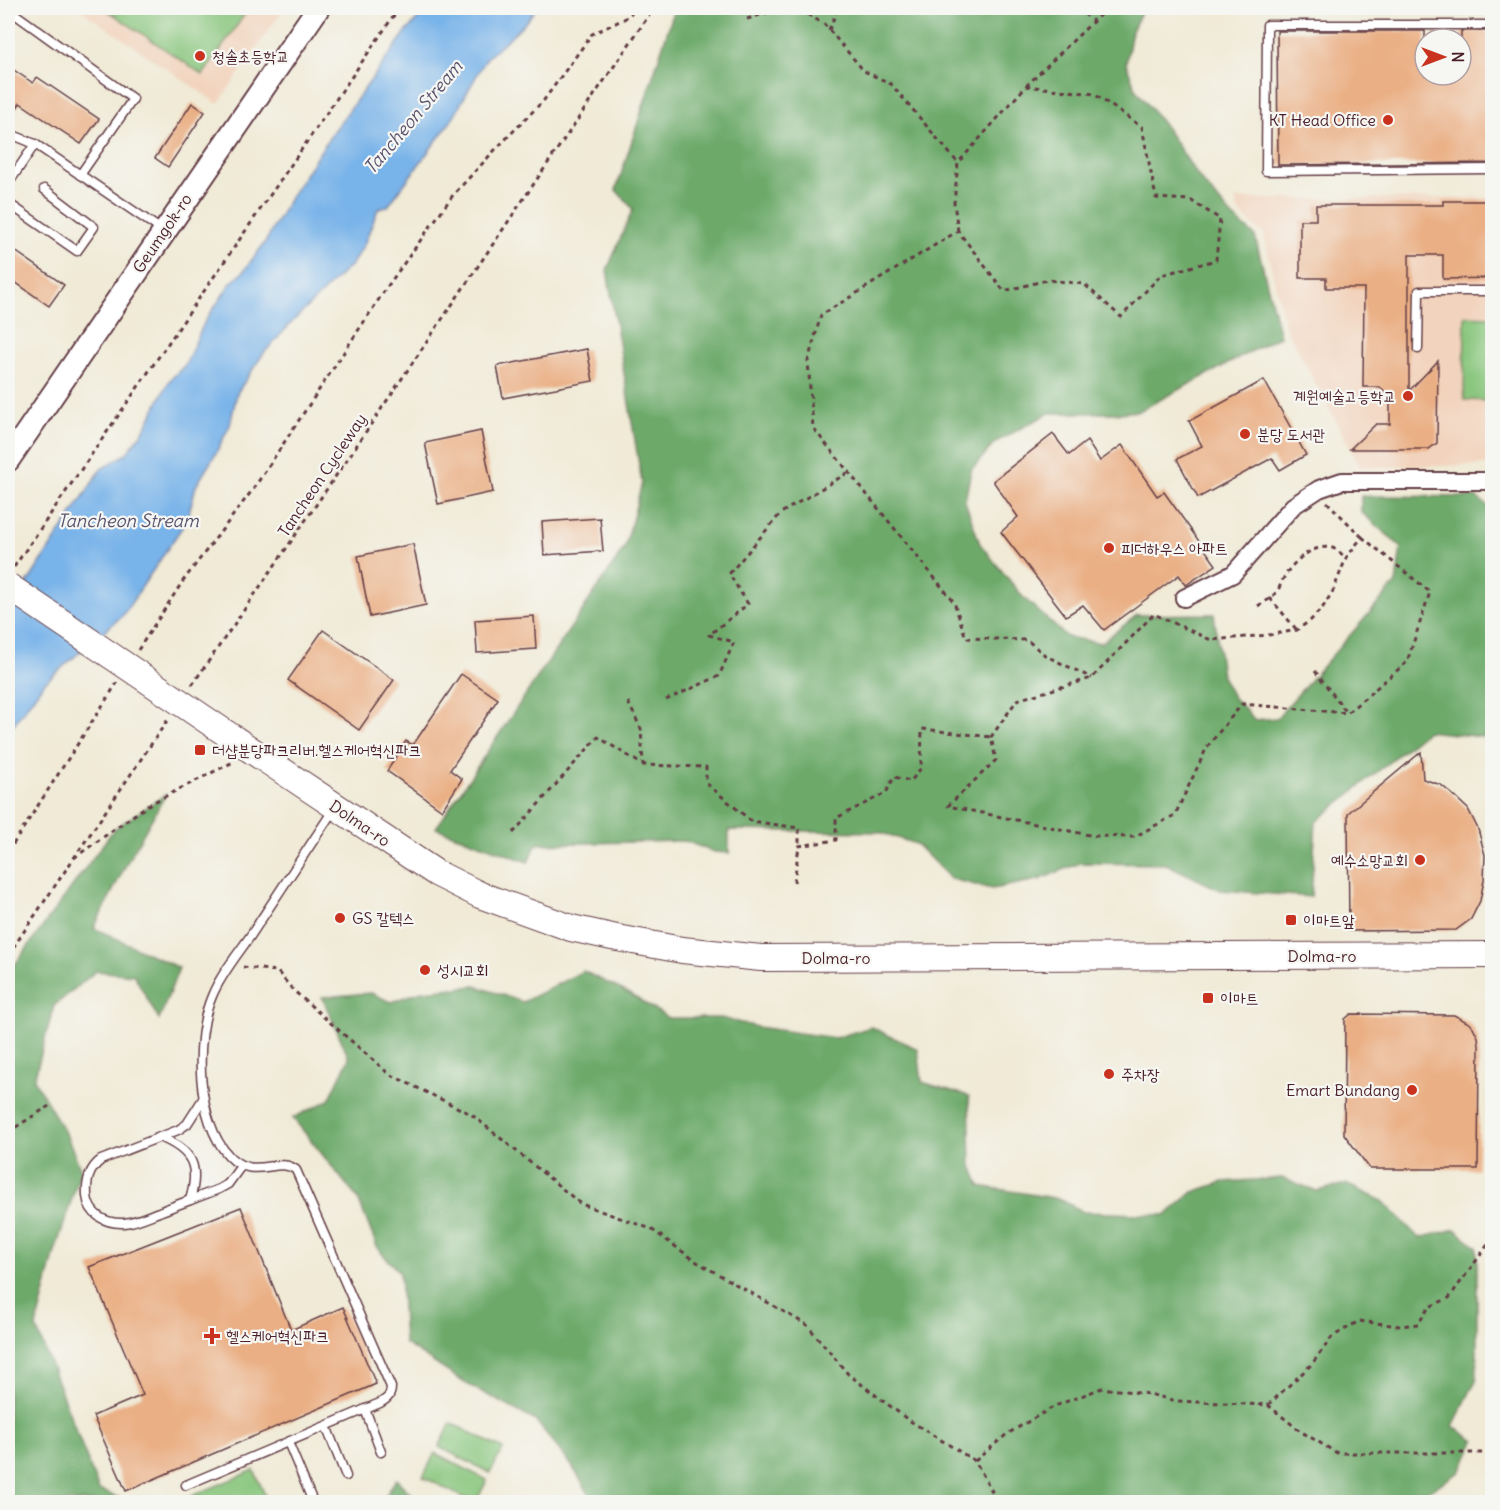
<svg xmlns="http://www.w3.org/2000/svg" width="1500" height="1510" font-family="Delius,'Poor Story',sans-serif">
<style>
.built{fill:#f2d4be}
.green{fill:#87c57b;stroke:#687253;stroke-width:1.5}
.forest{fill:#6daa6b;stroke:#5c644b;stroke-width:1.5}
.water{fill:#78b3e9;stroke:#61698a;stroke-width:1.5}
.building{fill:#eaaf84}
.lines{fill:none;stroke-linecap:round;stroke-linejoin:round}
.service-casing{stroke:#633d45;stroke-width:11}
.minor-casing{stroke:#633d45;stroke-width:20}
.secondary-casing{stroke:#633d45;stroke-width:26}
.primary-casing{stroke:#633d45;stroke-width:28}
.path{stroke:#633d45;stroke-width:3;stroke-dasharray:4.5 4.5;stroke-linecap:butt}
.service{stroke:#fff;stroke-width:8}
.minor{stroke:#fff;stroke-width:16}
.secondary{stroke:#fff;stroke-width:22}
.primary{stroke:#fff;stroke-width:26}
.primary-bridge-casing{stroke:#633d45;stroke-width:28;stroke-linecap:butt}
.primary-bridge{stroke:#fff;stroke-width:26}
.poi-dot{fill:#c8321e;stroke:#f6f6f2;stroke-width:2}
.labels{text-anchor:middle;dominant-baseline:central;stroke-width:4.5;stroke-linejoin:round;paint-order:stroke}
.poi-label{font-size:16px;fill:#4a1f2b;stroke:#f6f6f2;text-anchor:start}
.street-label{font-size:16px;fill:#4a1f2b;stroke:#f6f6f2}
.water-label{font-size:18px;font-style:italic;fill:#5a536e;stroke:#f6f6f2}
</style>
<rect width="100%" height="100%" fill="#f6f6f2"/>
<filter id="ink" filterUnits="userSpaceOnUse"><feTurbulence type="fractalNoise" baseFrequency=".0167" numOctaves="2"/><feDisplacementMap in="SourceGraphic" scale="12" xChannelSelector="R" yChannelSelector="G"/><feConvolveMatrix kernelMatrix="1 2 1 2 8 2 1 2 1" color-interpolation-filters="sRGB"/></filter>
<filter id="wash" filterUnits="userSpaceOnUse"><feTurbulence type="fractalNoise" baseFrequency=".008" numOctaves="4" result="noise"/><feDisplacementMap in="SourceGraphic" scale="24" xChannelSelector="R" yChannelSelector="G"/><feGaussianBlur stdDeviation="1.35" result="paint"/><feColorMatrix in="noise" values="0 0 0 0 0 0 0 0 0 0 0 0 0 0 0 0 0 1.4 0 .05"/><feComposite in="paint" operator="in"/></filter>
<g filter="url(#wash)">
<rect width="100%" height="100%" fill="#f0ead6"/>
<g class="built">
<path d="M 78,8 L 284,8 L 218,104 Z"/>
<path d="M 1492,198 L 1492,465 L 1360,467 L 1285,326 L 1264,235 L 1238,211 L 1235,199 Z"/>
</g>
<g class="green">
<path d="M 104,8 L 249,8 L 203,75 Z"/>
<path d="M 1465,316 L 1492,317 L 1492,401 L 1464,400 Z"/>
<path d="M 451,1423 L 503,1449 L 490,1473 L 439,1447 Z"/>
<path d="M 435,1453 L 487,1480 L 476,1502 L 472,1502 L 423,1477 Z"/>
<path d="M 254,1470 L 268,1502 L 192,1502 L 189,1497 Z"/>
</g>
<g class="forest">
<path d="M 675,8 L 1143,8 L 1132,31 L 1126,63 L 1136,90 L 1164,125 L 1200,179 L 1232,216 L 1255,236 L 1280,336 L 1139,411 L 1119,413 L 1049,413 L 996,442 L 971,470 L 965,501 L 980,544 L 1023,597 L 1067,637 L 1101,643 L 1137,615 L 1214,614 L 1222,676 L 1233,697 L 1255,720 L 1277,718 L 1396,583 L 1401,547 L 1361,512 L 1361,496 L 1476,497 L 1492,509 L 1492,738 L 1427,731 L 1316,822 L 1311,897 L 1220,890 L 1166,864 L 1080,863 L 1038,880 L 992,889 L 951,879 L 916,844 L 879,832 L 729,830 L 729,853 L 714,852 L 685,841 L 537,844 L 528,862 L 436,828 L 625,547 L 642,483 L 607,270 L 633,209 L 616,190 Z"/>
<path d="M 166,794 L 128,861 L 94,928 L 179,968 L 159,1020 L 134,975 L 96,971 L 54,1006 L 34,1080 L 67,1136 L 81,1170 L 54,1255 L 36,1327 L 99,1490 L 129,1502 L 8,1502 L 8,974 L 114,829 Z"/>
<path d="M 583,971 L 628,993 L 668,1018 L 721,1018 L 757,1027 L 835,1038 L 871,1027 L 918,1049 L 922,1082 L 969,1096 L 971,1163 L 980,1186 L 1060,1199 L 1083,1212 L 1166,1215 L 1193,1192 L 1223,1182 L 1282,1178 L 1317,1191 L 1346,1184 L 1383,1201 L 1419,1238 L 1455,1229 L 1477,1247 L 1477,1378 L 1453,1426 L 1475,1441 L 1460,1472 L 1410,1502 L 594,1502 L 572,1466 L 536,1421 L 465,1383 L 404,1343 L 400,1273 L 378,1249 L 358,1199 L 293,1118 L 329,1100 L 349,1058 L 322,997 L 371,993 L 391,1002 L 422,991 L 476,986 L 523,1002 Z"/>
<path d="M 396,1479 L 419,1502 L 382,1502 Z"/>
</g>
<path class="water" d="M 428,8 L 537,8 L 524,24 L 486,59 L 451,121 L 388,206 L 378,209 L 364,245 L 352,264 L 295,319 L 263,354 L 237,393 L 230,425 L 215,455 L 196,486 L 187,520 L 123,615 L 43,684 L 8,732 L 8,613 L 101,469 L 126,454 L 144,430 L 169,381 L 185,365 L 205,321 L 231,283 L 243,272 L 266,241 L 291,196 L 329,138 L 405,33 Z"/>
<g id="blocks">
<g class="building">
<path d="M 1277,31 L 1425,31 L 1425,75 L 1461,75 L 1461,31 L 1492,31 L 1492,163 L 1278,165 Z"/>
<path d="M 8,66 L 33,83 L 37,77 L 99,119 L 81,144 L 20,103 L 17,108 L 8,102 Z"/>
<path d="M 192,103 L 205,112 L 168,167 L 155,158 Z"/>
<path d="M 1443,201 L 1492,201 L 1492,278 L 1443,279 L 1443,255 L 1409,255 L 1409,391 L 1438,361 L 1437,443 L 1429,449 L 1350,449 L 1376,424 L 1390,424 L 1390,398 L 1380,387 L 1363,387 L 1364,288 L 1326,288 L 1326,278 L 1300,278 L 1300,220 L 1316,220 L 1316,205 L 1443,205 Z"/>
<path d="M 8,246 L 64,285 L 49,306 L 8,277 Z"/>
<path d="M 587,349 L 593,381 L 503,398 L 497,366 Z"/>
<path d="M 1264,380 L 1306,455 L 1280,470 L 1272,458 L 1198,498 L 1177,459 L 1202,446 L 1189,421 Z"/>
<path d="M 481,431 L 493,492 L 438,504 L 425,443 Z"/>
<path d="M 1053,434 L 1069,455 L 1087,441 L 1100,461 L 1122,445 L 1157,496 L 1164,492 L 1216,565 L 1186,585 L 1179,575 L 1104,630 L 1083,605 L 1066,616 L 1001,532 L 1018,517 L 993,481 Z"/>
<path d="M 600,518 L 603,551 L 544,555 L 542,522 Z"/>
<path d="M 413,544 L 426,605 L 370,617 L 358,556 Z"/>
<path d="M 534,616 L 536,649 L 477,653 L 475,620 Z"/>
<path d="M 323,630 L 394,680 L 359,730 L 288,680 Z"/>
<path d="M 461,674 L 498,699 L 450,770 L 462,779 L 442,810 L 387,771 L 406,741 L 413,745 Z"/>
<path d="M 1421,752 L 1423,779 L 1441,785 L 1452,794 L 1468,809 L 1478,829 L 1485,855 L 1484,880 L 1480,901 L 1471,919 L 1456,930 L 1349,931 L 1348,813 Z"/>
<path d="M 1351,1014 L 1454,1015 L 1467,1022 L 1473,1027 L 1478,1037 L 1479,1046 L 1478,1169 L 1370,1169 L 1344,1134 L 1345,1019 Z"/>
<path d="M 241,1207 L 291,1330 L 343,1307 L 376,1384 L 126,1491 L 93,1416 L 143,1395 L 89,1267 Z"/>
</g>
</g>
</g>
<g filter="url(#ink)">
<use href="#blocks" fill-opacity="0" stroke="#633d45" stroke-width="1.5"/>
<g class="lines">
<defs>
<g id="service">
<path d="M 8,9 L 133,99 L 80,175"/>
<path d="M 1492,25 L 1267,25 L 1266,171 L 1492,169"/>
<path d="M 8,133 L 35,144 L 163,231"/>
<path d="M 8,184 L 35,144"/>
<path d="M 8,203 L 77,251 L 94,227 L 44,189"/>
<path d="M 1418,349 L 1419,291 L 1492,291"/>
<path d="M 203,1099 L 187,1124 L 178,1130 L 101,1160 C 89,1169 86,1181 87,1196 C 89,1215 106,1224 124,1223 C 136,1222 148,1216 159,1212 C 179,1204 199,1197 219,1189 L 228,1184 L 241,1166"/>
<path d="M 160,1137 C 193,1151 200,1166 190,1200"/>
<path d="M 365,1409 L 381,1452"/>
<path d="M 326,1426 L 346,1476"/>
<path d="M 288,1442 L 313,1502"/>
<path d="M 186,1485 L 380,1403 C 387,1399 391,1396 391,1387 L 296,1170 C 278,1155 254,1182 229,1156 C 196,1122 194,1038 212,996 C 221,974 238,954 251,935 C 279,893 306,851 334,809"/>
</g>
<path id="minor" d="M 1184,598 L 1233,574 L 1293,506 L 1319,489 L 1342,481 L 1492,481"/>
<path id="secondary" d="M 8,460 L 318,8"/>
<path id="primary" d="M 233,738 L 436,873 L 480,895 L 571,928 L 612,937 L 682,950 L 761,958 L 1492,955"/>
</defs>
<use href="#service" class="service-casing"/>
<use href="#minor" class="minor-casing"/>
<use href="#secondary" class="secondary-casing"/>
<use href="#primary" class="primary-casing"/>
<g class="path">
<path d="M 1077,8 L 1093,21"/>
<path d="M 747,19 L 767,13 L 800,10 L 824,24 L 864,71 L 891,84 L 958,163"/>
<path d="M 829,30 L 838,8"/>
<path d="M 1026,86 L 1107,8"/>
<path d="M 958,231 L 954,203 L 958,163 L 1026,86 L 1094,94 L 1142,127 L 1156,198 L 1190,200 L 1220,219 L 1216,260 L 1161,275 L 1121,317 L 1084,284 L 1047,280 L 1004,291 L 958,231 L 821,315 L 808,361 L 813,428 L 954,602 L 966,638 L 1027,640 L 1046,656 L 1092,678"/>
<path d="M 1327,502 L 1362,537"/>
<path d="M 1362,537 L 1430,592 L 1407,662 L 1347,713 L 1242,704 L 1207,747 L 1175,815 L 1134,837 L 1094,836 L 948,806 L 996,760 L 991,737 L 1017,700 L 1092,678 L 1154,614 L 1211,640 L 1269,635 L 1297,630 L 1311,620 L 1323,607 L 1333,591 L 1346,558 Z"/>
<path d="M 14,567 L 399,8"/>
<path d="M 1270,598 L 1296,629"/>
<path d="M 1258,606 C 1266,601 1274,597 1279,588 C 1281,584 1282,580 1285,576 C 1293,561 1316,541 1335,549 C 1339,551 1342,555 1346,558"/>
<path d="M 138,650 L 183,581 L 254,488 L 387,287 L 453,195 L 494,151 L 544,100 L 592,34 L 624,19 L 638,8"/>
<path d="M 1315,671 L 1347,713"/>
<path d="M 192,685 C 348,461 499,233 654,8"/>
<path d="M 666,700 L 719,676 L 734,642 L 709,635 L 748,604 L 729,574 L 781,513 L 849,472"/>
<path d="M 628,702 L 641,729 L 643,765"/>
<path d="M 513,833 L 598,737 L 643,765 L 706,767 L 706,783 L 751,821 L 799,828 L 799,846"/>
<path d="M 8,852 L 117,683"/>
<path d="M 74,858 L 148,805 L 233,762"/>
<path d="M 794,882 L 799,846 L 836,840 L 836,818 L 886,793 L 894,777 L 911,781 L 921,768 L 922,729 L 991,737"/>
<path d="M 8,955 L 169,718"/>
<path d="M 243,967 L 277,971 L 293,990 L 389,1074 L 471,1114 L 581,1204 L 651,1229 L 697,1262 L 807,1325 L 848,1374 L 907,1419 L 975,1461 L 998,1502"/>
<path d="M 8,1132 L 49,1106"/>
<path d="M 8,1184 L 10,1191 L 8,1192"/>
<path d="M 1268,1405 L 1312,1364 L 1332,1337 L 1359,1321 L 1400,1326 L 1418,1324 L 1429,1307 L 1449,1298 L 1492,1239"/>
<path d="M 975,1461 L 1007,1434 L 1055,1406 L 1102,1388 L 1149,1394 L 1176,1401 L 1268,1405 L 1300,1431 L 1337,1453 L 1492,1453"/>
</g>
<use href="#service" class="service"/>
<use href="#minor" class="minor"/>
<use href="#secondary" class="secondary"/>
<use href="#primary" class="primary"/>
<defs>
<path id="primary-bridge" d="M 8,586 L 233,738"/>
</defs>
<use href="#primary-bridge" class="primary-bridge-casing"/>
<use href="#primary-bridge" class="primary-bridge"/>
</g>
</g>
<g class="poi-dot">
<circle cx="200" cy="56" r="6"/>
<circle cx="1388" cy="120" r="6"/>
<circle cx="1408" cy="396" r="6"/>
<circle cx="1245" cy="434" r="6"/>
<circle cx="1109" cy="548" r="6"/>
<rect x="194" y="744" width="12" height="12" rx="3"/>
<circle cx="1420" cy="860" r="6"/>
<circle cx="340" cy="918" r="6"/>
<rect x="1285" y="914" width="12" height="12" rx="3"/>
<circle cx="425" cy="970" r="6"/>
<rect x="1202" y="992" width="12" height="12" rx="3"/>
<circle cx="1109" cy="1074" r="6"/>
<circle cx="1412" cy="1090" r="6"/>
<path d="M209 1327h6v6h6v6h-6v6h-6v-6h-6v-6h6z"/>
</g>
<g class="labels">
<g class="poi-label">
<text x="212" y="56">청솔초등학교</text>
<text x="1376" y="120" text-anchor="end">KT Head Office</text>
<text x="1396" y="396" text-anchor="end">계원예술고등학교</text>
<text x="1257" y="434">분당 도서관</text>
<text x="1121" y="548">피더하우스 아파트</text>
<text x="212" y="750">더샵분당파크리버.헬스케어혁신파크</text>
<text x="1408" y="860" text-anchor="end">예수소망교회</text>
<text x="352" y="918">GS 칼텍스</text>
<text x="1303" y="920">이마트앞</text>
<text x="437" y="970">성시교회</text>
<text x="1220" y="998">이마트</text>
<text x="1121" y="1074">주차장</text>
<text x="1400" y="1090" text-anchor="end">Emart Bundang</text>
<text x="226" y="1336">헬스케어혁신파크</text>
</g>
<g class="street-label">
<text transform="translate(162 233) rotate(-56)">Geumgok-ro</text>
<text transform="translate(322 475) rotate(-56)">Tancheon Cycleway</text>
<text transform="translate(360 823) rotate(34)">Dolma-ro</text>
<text x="1322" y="956">Dolma-ro</text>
<text x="836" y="958">Dolma-ro</text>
</g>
<g class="water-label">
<text transform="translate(413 117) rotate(-50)">Tancheon Stream</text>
<text x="128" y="520">Tancheon Stream</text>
</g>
</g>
<rect width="1500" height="1510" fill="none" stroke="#f6f6f2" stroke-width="30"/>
<g transform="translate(1443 57) rotate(90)"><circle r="28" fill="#f6f6f2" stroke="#b1a0a2" stroke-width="1.5"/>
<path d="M0-4.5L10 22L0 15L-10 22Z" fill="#c8321e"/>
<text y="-9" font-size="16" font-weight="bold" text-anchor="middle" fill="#4a1f2b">N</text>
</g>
</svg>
